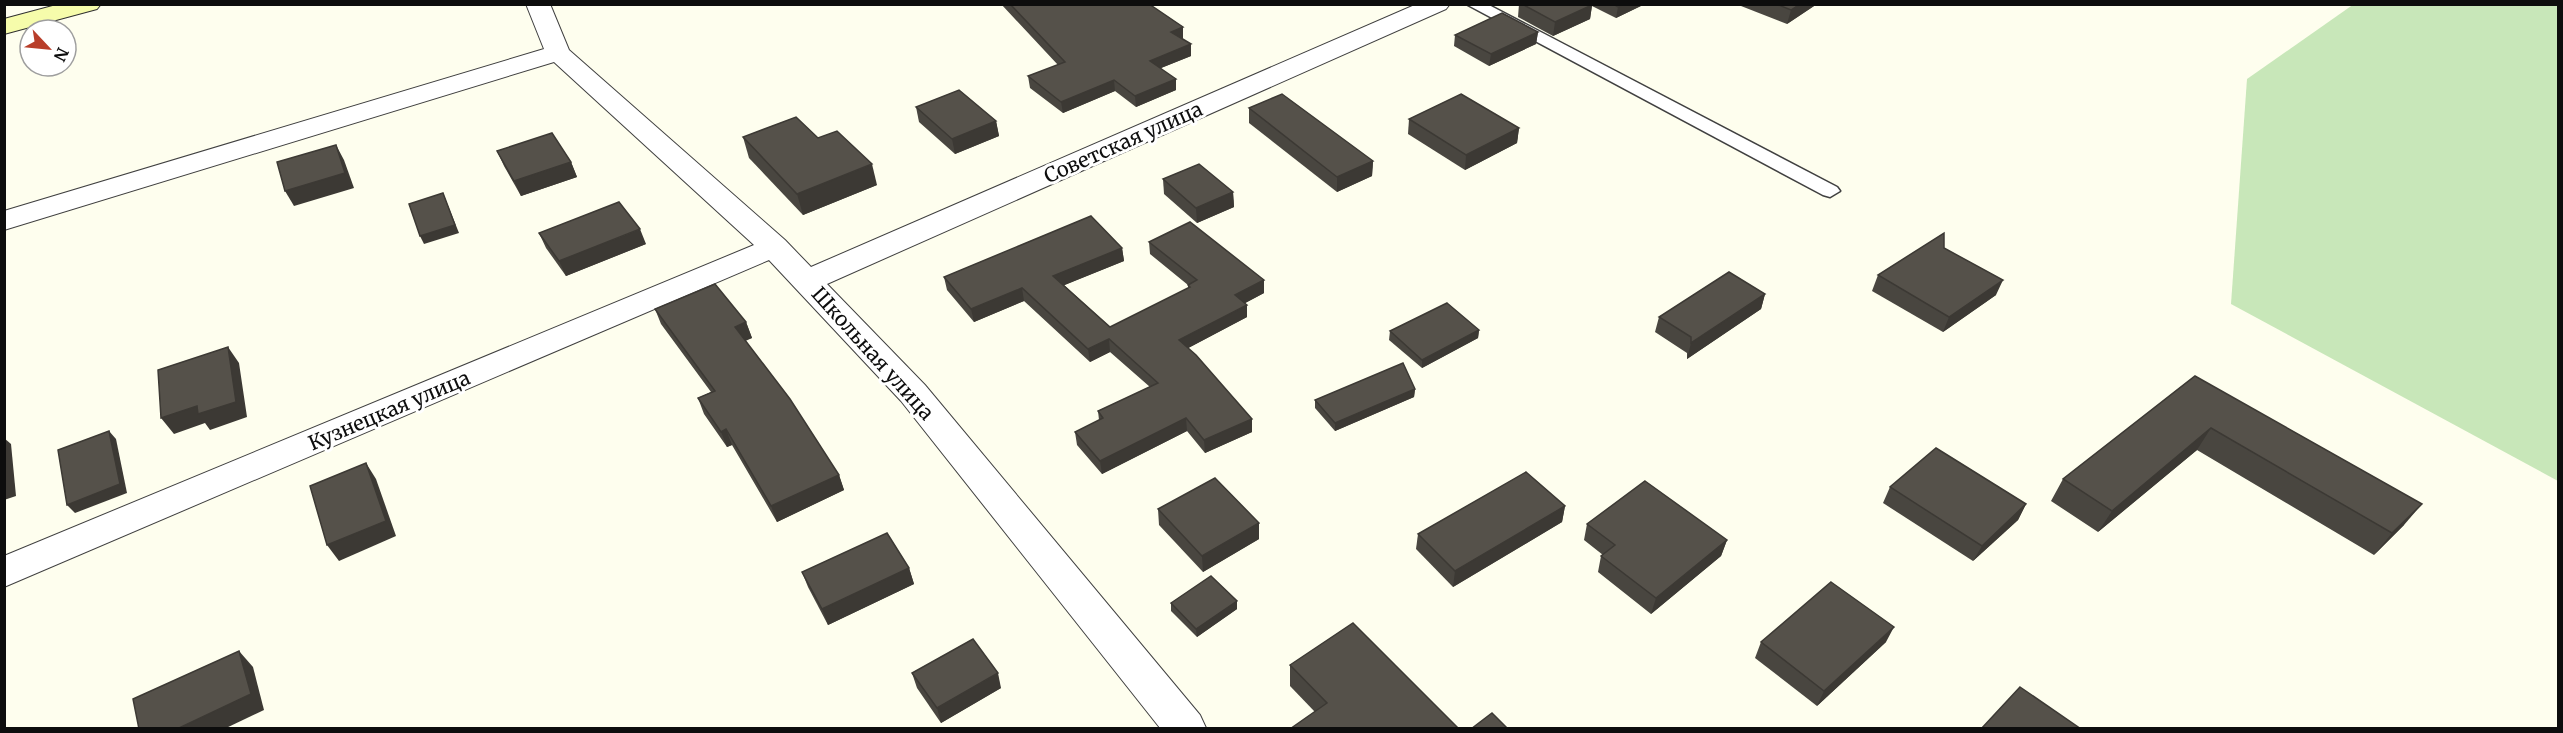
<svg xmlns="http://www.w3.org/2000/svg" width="2563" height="733" font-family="Merriweather,serif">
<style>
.green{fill:#c8e7b9}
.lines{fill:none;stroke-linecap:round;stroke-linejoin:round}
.lane-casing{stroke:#404040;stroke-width:3}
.street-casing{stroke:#404040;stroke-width:2}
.secondary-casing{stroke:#2f2f2f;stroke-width:2}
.lane{fill:#fff;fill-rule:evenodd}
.street{fill:#fff;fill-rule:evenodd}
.secondary{fill:#f6fcab;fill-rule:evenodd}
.wall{fill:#494640}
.shaded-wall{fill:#3c3934}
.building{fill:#55514a;stroke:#3c3934;stroke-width:1.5}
.labels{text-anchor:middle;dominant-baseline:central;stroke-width:6;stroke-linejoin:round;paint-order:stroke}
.street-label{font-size:20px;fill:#0d0d0d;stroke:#fff}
</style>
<rect width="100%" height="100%" fill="#fefeee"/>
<path class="green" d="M 2354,4 L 2558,5 L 2558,481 L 2231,304 L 2247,79 Z"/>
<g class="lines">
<defs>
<path id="lane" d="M 1466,4 L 1487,4 L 1837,187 L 1840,191 L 1830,197 L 1823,195 Z"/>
<path id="street" d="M 526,4 L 550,4 L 569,50 L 785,240 L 811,267 L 1417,4 L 1450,4 L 1446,9 L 827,284 L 925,385 L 1200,715 L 1206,728 L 1160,728 L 901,401 L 769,260 L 4,587 L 4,556 L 754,245 L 554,62 L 4,230 L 4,211 L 544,49 Z"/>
<path id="secondary" d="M 60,4 L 101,4 L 97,9 L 4,34 L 4,19 Z"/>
</defs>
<use href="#lane" class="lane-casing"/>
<use href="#street" class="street-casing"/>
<use href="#secondary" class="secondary-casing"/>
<use href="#lane" class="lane"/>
<use href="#street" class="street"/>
<use href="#secondary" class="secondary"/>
</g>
<g class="wall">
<path d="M 1001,4 L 1149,4 L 1183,27 L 1183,38 L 1182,39 L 1191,44 L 1191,56 L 1161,68 L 1176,90 L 1136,107 L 1115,91 L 1063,113 L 1030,88 L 1028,76 L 1058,65 Z"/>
<path d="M 1519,4 L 1645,4 L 1616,18 L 1592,6 L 1590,19 L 1553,36 L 1518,17 Z"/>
<path d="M 1741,4 L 1817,4 L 1787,24 L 1741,6 Z"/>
<path d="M 1538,32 L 1536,44 L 1489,66 L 1454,46 L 1455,35 Z"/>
<path d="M 916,107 L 996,121 L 999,136 L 955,154 L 919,122 Z"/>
<path d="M 1249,108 L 1373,161 L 1372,176 L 1337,192 L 1249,123 Z"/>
<path d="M 1409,119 L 1519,128 L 1517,143 L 1465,170 L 1408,134 Z"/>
<path d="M 743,137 L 877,185 L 803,215 L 749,158 Z"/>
<path d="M 497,151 L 571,162 L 577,177 L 521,196 L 504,166 Z"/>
<path d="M 1163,179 L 1233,192 L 1234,207 L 1197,223 L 1164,194 Z"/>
<path d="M 539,233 L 646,244 L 566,276 L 546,248 Z"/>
<path d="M 1149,242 L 1264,293 L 1245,303 L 1247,317 L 1188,348 L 1252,419 L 1252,432 L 1205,453 L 1187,431 L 1102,474 L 1077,445 L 1075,432 L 1099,420 L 1098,411 L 1150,387 L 1110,352 L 1090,362 L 1024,301 L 974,322 L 947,290 L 944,277 L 1122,248 L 1124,261 L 1064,285 L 1110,327 L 1188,288 L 1188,285 L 1150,254 Z"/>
<path d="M 1944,248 L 1996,295 L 1943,332 L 1872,291 L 1878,275 Z"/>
<path d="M 1765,294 L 1761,309 L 1687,359 L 1687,353 L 1655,332 L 1659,317 Z"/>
<path d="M 655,309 L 746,322 L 752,338 L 745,340 L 839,475 L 844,490 L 777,522 L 732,445 L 727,447 L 704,414 L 698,398 L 711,392 L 661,324 Z"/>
<path d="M 1479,330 L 1478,338 L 1422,368 L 1389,340 L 1390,331 Z"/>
<path d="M 2195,376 L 2404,525 L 2374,555 L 2197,450 L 2098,532 L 2051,501 L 2063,479 Z"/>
<path d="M 1415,389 L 1414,397 L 1335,431 L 1315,408 L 1315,400 Z"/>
<path d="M 1890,487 L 2026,504 L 2018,520 L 1973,561 L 1883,503 Z"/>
<path d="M 1565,506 L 1562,522 L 1453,587 L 1416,549 L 1418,534 Z"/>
<path d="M 1158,509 L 1259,523 L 1259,539 L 1203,572 L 1159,525 Z"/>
<path d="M 1587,524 L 1727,540 L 1721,556 L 1651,614 L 1598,572 L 1601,556 L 1603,555 L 1584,540 Z"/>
<path d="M 909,568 L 914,584 L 828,625 L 808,587 L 802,572 Z"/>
<path d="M 1237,601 L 1237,609 L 1197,637 L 1171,611 L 1171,603 Z"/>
<path d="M 1761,642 L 1886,642 L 1817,706 L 1755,658 Z"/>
<path d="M 1290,665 L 1459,729 L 1315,712 L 1290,686 Z"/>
<path d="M 912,673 L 1001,688 L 941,723 L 917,688 Z"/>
</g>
<g class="shaded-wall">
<path d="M 1624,4 L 1645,4 L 1616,18 L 1618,7 Z"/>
<path d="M 1800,4 L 1817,4 L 1787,24 L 1791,10 Z"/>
<path d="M 1592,5 L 1590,19 L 1553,36 L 1555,22 Z"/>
<path d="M 1183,27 L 1183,38 L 1171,43 L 1171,32 Z"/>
<path d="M 1538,32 L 1536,44 L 1489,66 L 1491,54 Z"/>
<path d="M 1191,44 L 1191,56 L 1151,72 L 1150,61 Z"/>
<path d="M 1176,79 L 1176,90 L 1136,107 L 1135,96 Z"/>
<path d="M 1114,80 L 1115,91 L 1063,113 L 1061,102 Z"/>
<path d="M 996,121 L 999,136 L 955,154 L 952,139 Z"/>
<path d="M 1519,128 L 1517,143 L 1465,170 L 1466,155 Z"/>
<path d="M 336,145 L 344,160 L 354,188 L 294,206 L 285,191 Z"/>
<path d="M 1373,161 L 1372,176 L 1337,192 L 1337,177 Z"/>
<path d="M 571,162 L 577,177 L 521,196 L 514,181 Z"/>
<path d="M 872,164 L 877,185 L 803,215 L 797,194 Z"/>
<path d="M 1233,192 L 1234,207 L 1197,223 L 1196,208 Z"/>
<path d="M 443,193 L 459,233 L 424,244 L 420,236 Z"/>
<path d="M 640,229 L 646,244 L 566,276 L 559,261 Z"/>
<path d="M 1122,248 L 1124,261 L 1055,289 L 1053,276 Z"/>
<path d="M 1264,280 L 1264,293 L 1236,308 L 1235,295 Z"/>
<path d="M 2003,280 L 1996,295 L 1943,332 L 1949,317 Z"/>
<path d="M 1022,288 L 1024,301 L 974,322 L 971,309 Z"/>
<path d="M 1765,294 L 1761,309 L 1687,359 L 1691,343 Z"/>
<path d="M 1247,305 L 1247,317 L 1179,353 L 1179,340 Z"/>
<path d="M 746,322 L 752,338 L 741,343 L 735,327 Z"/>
<path d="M 1479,330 L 1478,338 L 1422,368 L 1422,360 Z"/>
<path d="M 1109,339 L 1110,352 L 1090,362 L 1088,349 Z"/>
<path d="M 228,347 L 239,363 L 247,417 L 210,430 L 205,423 L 174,434 L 161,418 Z"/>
<path d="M 1415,389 L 1414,397 L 1335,431 L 1335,423 Z"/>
<path d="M 1186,418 L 1187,431 L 1102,474 L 1100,461 Z"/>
<path d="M 1252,419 L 1252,432 L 1205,453 L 1204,440 Z"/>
<path d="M 2211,428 L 2197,450 L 2098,532 L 2112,511 Z"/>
<path d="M 726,429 L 732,445 L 727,447 L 721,432 Z"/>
<path d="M 109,431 L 116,439 L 127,493 L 75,513 L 67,505 Z"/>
<path d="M 4,438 L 11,444 L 16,496 L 4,500 Z"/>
<path d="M 366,463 L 376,479 L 396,536 L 339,561 L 327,545 Z"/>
<path d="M 839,475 L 844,490 L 777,522 L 771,506 Z"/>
<path d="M 2026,504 L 2018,520 L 1973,561 L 1982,546 Z"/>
<path d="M 2422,504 L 2404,525 L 2374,555 L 2392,533 Z"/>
<path d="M 1565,506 L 1562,522 L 1453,587 L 1455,571 Z"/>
<path d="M 1259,523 L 1259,539 L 1203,572 L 1202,556 Z"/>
<path d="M 1727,540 L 1721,556 L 1651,614 L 1656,598 Z"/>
<path d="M 909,568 L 914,584 L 828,625 L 822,609 Z"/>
<path d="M 1237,601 L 1237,609 L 1197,637 L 1196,629 Z"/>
<path d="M 1894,627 L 1886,642 L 1817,706 L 1824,691 Z"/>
<path d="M 239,651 L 253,667 L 264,710 L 224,729 L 177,729 Z"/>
<path d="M 998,673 L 1001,688 L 941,723 L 937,708 Z"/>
</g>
<g class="building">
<path d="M 1010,4 L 1149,4 L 1183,27 L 1171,32 L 1191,44 L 1150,61 L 1176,79 L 1135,96 L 1114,80 L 1061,102 L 1028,76 L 1065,62 Z"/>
<path d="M 1522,4 L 1592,4 L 1592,5 L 1555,22 Z"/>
<path d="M 1613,4 L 1624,4 L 1618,7 Z"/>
<path d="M 1776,4 L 1800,4 L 1791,10 Z"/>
<path d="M 1502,13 L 1538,32 L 1491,54 L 1455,35 Z"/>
<path d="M 959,90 L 996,121 L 952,139 L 916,107 Z"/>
<path d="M 1282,94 L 1373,161 L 1337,177 L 1249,108 Z"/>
<path d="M 1461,94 L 1519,128 L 1466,155 L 1409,119 Z"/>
<path d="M 796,117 L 818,138 L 837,131 L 872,164 L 797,194 L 743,137 Z"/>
<path d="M 552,133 L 571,162 L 514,181 L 497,151 Z"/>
<path d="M 336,145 L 345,173 L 285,191 L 277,162 Z"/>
<path d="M 1199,164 L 1233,192 L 1196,208 L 1163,179 Z"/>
<path d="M 443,193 L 455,225 L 420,236 L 409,204 Z"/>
<path d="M 619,202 L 640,229 L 559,261 L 539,233 Z"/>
<path d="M 1091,216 L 1122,248 L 1053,276 L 1110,327 L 1190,287 L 1188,285 L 1197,280 L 1149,242 L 1190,222 L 1264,280 L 1235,295 L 1247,305 L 1179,340 L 1196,355 L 1252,419 L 1204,440 L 1186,418 L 1100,461 L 1075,432 L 1103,418 L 1098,411 L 1158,383 L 1109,339 L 1088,349 L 1022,288 L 971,309 L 944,277 Z"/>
<path d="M 1944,233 L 1944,248 L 2003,280 L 1949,317 L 1878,275 Z"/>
<path d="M 1729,272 L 1765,294 L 1691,343 L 1691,337 L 1659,317 Z"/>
<path d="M 715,284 L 746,322 L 735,327 L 790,399 L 839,475 L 771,506 L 726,429 L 721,432 L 698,398 L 715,391 L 655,309 Z"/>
<path d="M 1447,303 L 1479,330 L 1422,360 L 1390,331 Z"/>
<path d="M 228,347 L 236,402 L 198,414 L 197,406 L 161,418 L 158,370 Z"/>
<path d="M 1403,363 L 1415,389 L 1335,423 L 1315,400 Z"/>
<path d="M 2195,376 L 2422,504 L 2392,533 L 2211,428 L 2112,511 L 2063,479 Z"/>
<path d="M 109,431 L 120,484 L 67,505 L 58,450 Z"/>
<path d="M 1936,448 L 2026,504 L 1982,546 L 1890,487 Z"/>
<path d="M 366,463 L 386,521 L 327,545 L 310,486 Z"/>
<path d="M 1526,472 L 1565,506 L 1455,571 L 1418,534 Z"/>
<path d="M 1215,478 L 1259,523 L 1202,556 L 1158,509 Z"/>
<path d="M 1645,481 L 1727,540 L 1656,598 L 1601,556 L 1615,545 L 1587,524 Z"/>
<path d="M 887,533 L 909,568 L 822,609 L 802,572 Z"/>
<path d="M 1211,576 L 1237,601 L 1196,629 L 1171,603 Z"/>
<path d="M 1831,582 L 1894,627 L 1824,691 L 1761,642 Z"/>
<path d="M 1353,623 L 1459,729 L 1290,729 L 1327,703 L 1290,665 Z"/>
<path d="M 973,639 L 998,673 L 937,708 L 912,673 Z"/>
<path d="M 239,651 L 251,694 L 177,729 L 139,729 L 133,699 Z"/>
<path d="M 2020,687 L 2081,729 L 1981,729 Z"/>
<path d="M 1492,713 L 1508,729 L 1471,729 Z"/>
</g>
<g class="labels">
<g class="street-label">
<text transform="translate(1123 142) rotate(-24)">Советская улица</text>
<text transform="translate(873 353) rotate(48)">Школьная улица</text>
<text transform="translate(389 410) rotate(-23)">Кузнецкая улица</text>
</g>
</g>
<rect width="2563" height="733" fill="none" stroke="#0d0d0d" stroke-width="12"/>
<g transform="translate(48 48) rotate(116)"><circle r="28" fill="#ffffff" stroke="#9e9e9e" stroke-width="1.5"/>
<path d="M0-4.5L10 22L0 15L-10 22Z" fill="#b83e2a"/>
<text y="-9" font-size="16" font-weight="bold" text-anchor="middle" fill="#0d0d0d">N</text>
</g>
</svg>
